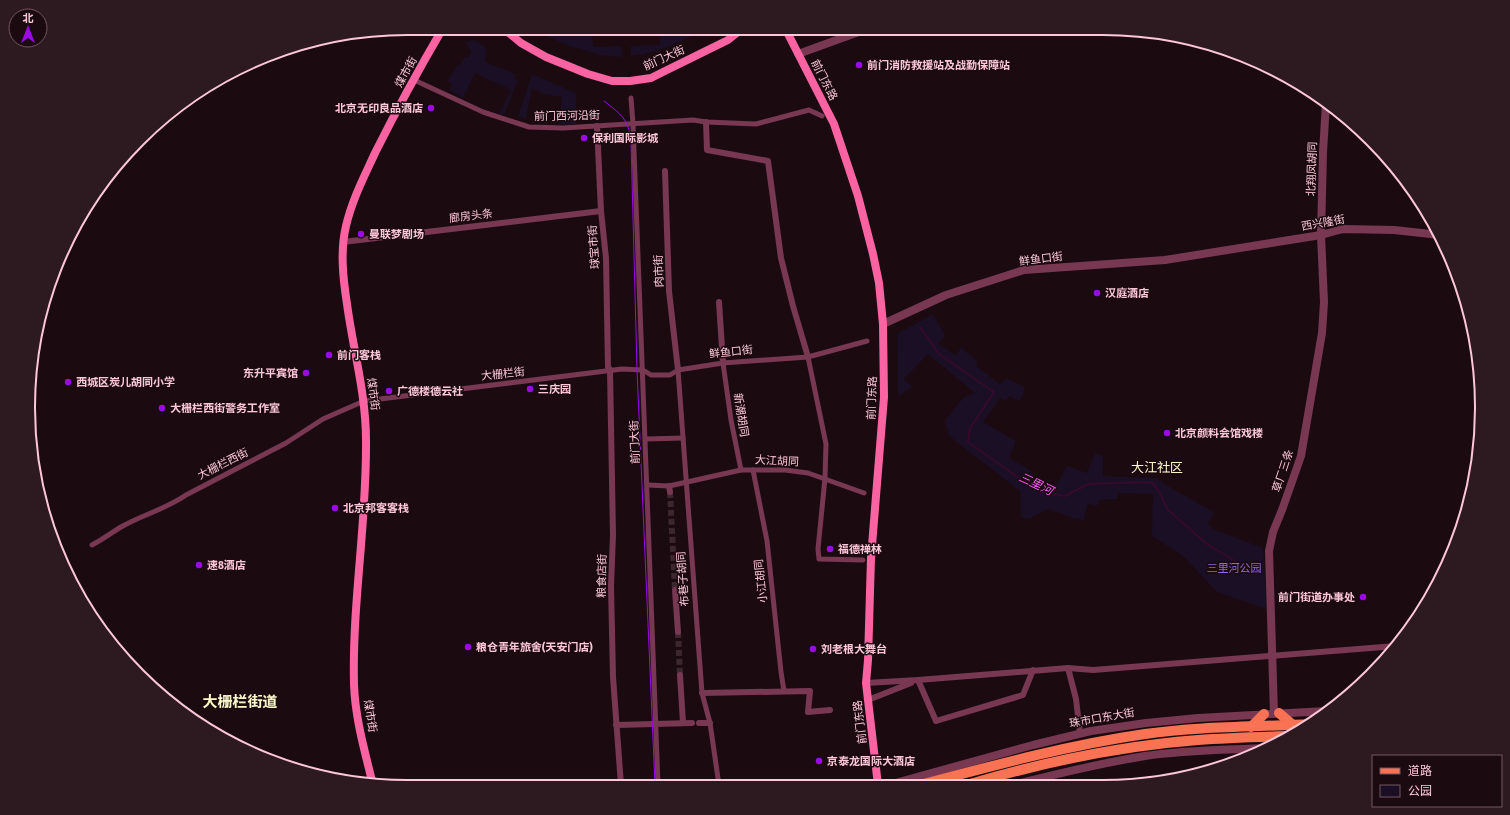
<svg xmlns="http://www.w3.org/2000/svg" width="1510" height="815" font-family="'Fira Sans Condensed','Noto Sans SC',sans-serif">
<style>
.green{fill:#1a0f24}
.lines{fill:none;stroke-linecap:round;stroke-linejoin:round}
.stream{stroke:#350a2d;stroke-width:2}
.minor-tunnel{stroke:#3d272e;stroke-width:6;stroke-dasharray:6 3;stroke-linecap:butt}
.pedestrian{stroke:#783852;stroke-width:5}
.minor{stroke:#783852;stroke-width:6}
.tertiary{stroke:#783852;stroke-width:8}
.secondary{stroke:#f963a1;stroke-width:8}
.primary{stroke:#f87253;stroke-width:10}
.tram{stroke:#9b09e7;stroke-width:1}
.poi-dot{fill:#9b09e7;stroke:#1b0b10;stroke-width:1.5}
.labels{text-anchor:middle;dominant-baseline:central;stroke-width:3;stroke-linejoin:round;paint-order:stroke}
.street-label{font-size:11px;fill:#fdc7d9;stroke:#1b0b10}
.poi-label{font-size:11px;font-weight:bold;fill:#fdc7d9;stroke:#1b0b10;text-anchor:start}
.park-label{font-size:11px;fill:#8d69dc;stroke:#1b0b10}
.water-label{font-size:12px;font-style:italic;fill:#f85af5;stroke:#1b0b10}
.quarter-label{font-size:13px;fill:#fdf9c9;stroke:#1b0b10}
.district-label{font-size:15px;font-weight:bold;fill:#fdf9c9;stroke:#1b0b10}
.rim{fill:none;stroke:#fdc7d9;stroke-width:2}
</style>
<rect width="100%" height="100%" fill="#1b0b10"/>
<g class="green">
<path d="M 529,28 L 592,28 L 593,47 L 621,46 L 622,57 L 600,55 L 567,45 Z"/>
<path d="M 659,28 L 709,28 C 684,40 659,53 631,56 L 631,46 L 660,45 Z"/>
<path d="M 474,40 L 486,48 L 485,62 L 516,74 L 514,79 L 518,80 L 504,115 L 499,114 L 511,90 L 475,73 L 463,98 L 449,90 L 452,83 L 448,81 L 458,64 L 460,65 L 465,56 L 468,58 L 471,52 L 466,42 Z"/>
<path d="M 532,74 L 576,93 L 576,124 L 559,125 L 562,97 L 543,94 L 532,88 L 526,119 L 518,116 Z"/>
<path d="M 933,314 L 945,335 L 938,344 L 956,355 L 961,348 L 978,361 L 976,366 L 1000,384 L 1006,378 L 1025,387 L 1023,394 L 1020,401 L 1010,396 L 1006,401 L 1000,398 L 983,422 L 1016,441 L 1009,458 L 1032,471 L 1031,478 L 1055,488 L 1067,466 L 1087,473 L 1095,453 L 1103,456 L 1103,476 L 1156,478 L 1176,491 L 1214,512 L 1208,524 L 1215,530 L 1263,548 L 1267,609 L 1217,592 L 1182,555 L 1152,536 L 1153,494 L 1118,493 L 1117,499 L 1099,500 L 1097,506 L 1087,504 L 1084,520 L 1073,518 L 1049,509 L 1028,519 L 1021,517 L 1020,491 L 949,436 L 945,420 L 964,397 L 975,393 L 928,354 L 904,379 L 912,387 L 898,397 L 897,334 Z"/>
</g>
<g class="lines">
<path class="stream" d="M 920,327 L 939,354 L 994,392 L 970,428 L 968,442 L 1022,480 L 1038,489 L 1048,493 L 1065,496 L 1088,484 L 1147,482 L 1153,483 L 1159,492 L 1168,510 L 1207,544 L 1256,574"/>
<g class="minor-tunnel">
<path d="M 670,492 L 675,590"/>
<path d="M 678,632 L 680,675"/>
</g>
<g class="pedestrian">
<path d="M 414,80 L 483,112 L 529,127 L 563,128 L 693,120 L 706,122 L 756,124 L 809,110 L 822,116"/>
<path d="M 631,98 L 633,124 L 658,785"/>
<path d="M 808,357 L 826,444 L 825,478 L 818,549 L 819,559 L 863,560"/>
<path d="M 723,363 L 731,420 L 741,470"/>
<path d="M 678,370 L 702,693 L 710,723 L 719,785"/>
<path d="M 646,439 L 683,438"/>
<path d="M 753,470 L 767,541 L 781,672 L 784,691"/>
<path d="M 648,485 L 669,486 L 741,470 L 785,470 L 808,473 L 864,493"/>
<path d="M 92,545 C 102,540 111,533 121,527 C 142,515 166,509 186,495 L 286,443 L 323,419 L 364,401 L 622,369 L 643,370 L 651,375 L 670,375 L 678,370 L 723,363 L 808,357 L 867,341"/>
</g>
<g class="minor">
<path d="M 706,122 L 707,150 L 768,161 L 781,258 L 793,306 L 808,357"/>
<path d="M 597,126 L 601,211 L 606,258 L 608,367 L 610,370 L 613,535 L 611,586 L 613,677 L 621,785"/>
<path d="M 665,171 L 669,291 L 678,370"/>
<path d="M 343,242 L 601,211"/>
<path d="M 719,302 L 723,363"/>
<path d="M 669,486 L 670,492"/>
<path d="M 675,590 L 678,632"/>
<path d="M 1068,668 L 1076,699 L 1080,733"/>
<path d="M 680,675 L 683,723"/>
<path d="M 918,680 L 936,721 L 1023,695 L 1033,670"/>
<path d="M 866,683 L 918,680 L 1068,668 L 1093,670 L 1396,646"/>
<path d="M 702,693 L 810,691 L 808,712 L 830,710"/>
<path d="M 868,700 L 911,683"/>
<path d="M 699,723 L 710,723"/>
<path d="M 616,725 L 692,723"/>
<path d="M 516,786 L 621,782"/>
</g>
<g class="tertiary">
<path d="M 798,54 L 867,29"/>
<path d="M 883,324 L 946,295 L 1024,270 L 1165,260 L 1321,235 L 1343,229 L 1394,230 L 1440,235"/>
<path d="M 1274,714 L 1269,551 L 1273,532 L 1282,510 L 1301,456 L 1322,333 L 1324,302 L 1321,235 L 1323,152 L 1326,103"/>
<path d="M 1017,784 C 1060,773 1102,763 1145,756 C 1185,750 1226,750 1266,748"/>
<path d="M 888,785 L 1033,745 L 1091,731 L 1146,723 L 1198,718 L 1327,711"/>
</g>
<g class="secondary">
<path d="M 503,28 L 521,43 L 546,57 L 588,74 L 612,81 L 630,81 L 651,78 L 665,71 L 728,40 L 743,28"/>
<path d="M 785,28 L 834,124 L 858,196 L 873,254 L 879,283 L 883,324 L 884,397 L 871,558 L 868,660 L 866,683 L 878,785"/>
<path d="M 373,785 C 365,752 355,718 354,684 C 352,603 367,522 366,440 C 366,394 353,349 347,304 C 343,278 340,251 346,226 C 352,200 364,177 375,153 C 396,111 419,69 443,28"/>
</g>
<g class="primary">
<path d="M 1279,713 L 1293,725"/>
<path d="M 1251,727 L 1264,714"/>
<path d="M 970,784 C 1044,762 1120,746 1198,740 C 1228,738 1259,737 1289,736"/>
<path d="M 920,785 C 995,765 1069,745 1145,734 C 1200,726 1256,727 1311,724"/>
</g>
<path class="tram" d="M 604,101 C 621,114 629,120 631,141 L 637,370 L 655,785"/>
</g>
<g class="poi-dot">
<circle cx="859" cy="65" r="4"/>
<circle cx="431" cy="108" r="4"/>
<circle cx="584" cy="138" r="4"/>
<circle cx="361" cy="234" r="4"/>
<circle cx="1097" cy="293" r="4"/>
<circle cx="329" cy="355" r="4"/>
<circle cx="306" cy="373" r="4"/>
<circle cx="68" cy="382" r="4"/>
<circle cx="530" cy="389" r="4"/>
<circle cx="389" cy="391" r="4"/>
<circle cx="162" cy="408" r="4"/>
<circle cx="1167" cy="433" r="4"/>
<circle cx="335" cy="508" r="4"/>
<circle cx="830" cy="549" r="4"/>
<circle cx="199" cy="565" r="4"/>
<circle cx="1363" cy="597" r="4"/>
<circle cx="468" cy="647" r="4"/>
<circle cx="813" cy="649" r="4"/>
<circle cx="819" cy="761" r="4"/>
</g>
<g class="labels">
<g class="street-label">
<text transform="translate(664 58) rotate(-24)">前门大街</text>
<text transform="translate(406 72) rotate(-61)">煤市街</text>
<text transform="translate(824 80) rotate(63)">前门东路</text>
<text transform="translate(567 116) rotate(-1)">前门西河沿街</text>
<text transform="translate(1312 169) rotate(-88)">北翔凤胡同</text>
<text transform="translate(471 216) rotate(-7)">廊房头条</text>
<text transform="translate(1323 223) rotate(-10)">西兴隆街</text>
<text transform="translate(594 247) rotate(-94)">球宝市街</text>
<text transform="translate(1041 259) rotate(-7)">鲜鱼口街</text>
<text transform="translate(659 271) rotate(-92)">肉市街</text>
<text transform="translate(731 352) rotate(-6)">鲜鱼口街</text>
<text transform="translate(503 374) rotate(-6)">大栅栏街</text>
<text transform="translate(373 394) rotate(82)">煤市街</text>
<text transform="translate(872 398) rotate(-88)">前门东路</text>
<text transform="translate(741 415) rotate(81)">新潮胡同</text>
<text transform="translate(635 442) rotate(-92)">前门大街</text>
<text transform="translate(777 461) rotate(3)">大江胡同</text>
<text transform="translate(223 464) rotate(-27)">大栅栏西街</text>
<text transform="translate(1283 471) rotate(-72)">草厂三条</text>
<text transform="translate(602 576) rotate(-89)">粮食店街</text>
<text transform="translate(683 579) rotate(-94)">布巷子胡同</text>
<text transform="translate(761 581) rotate(-96)">小江胡同</text>
<text transform="translate(370 716) rotate(81)">煤市街</text>
<text transform="translate(1102 718) rotate(-10)">珠市口东大街</text>
<text transform="translate(860 722) rotate(-97)">前门东路</text>
</g>
<g class="poi-label">
<text x="867" y="65">前门消防救援站及战勤保障站</text>
<text x="423" y="108" text-anchor="end">北京无印良品酒店</text>
<text x="592" y="138">保利国际影城</text>
<text x="369" y="234">曼联梦剧场</text>
<text x="1105" y="293">汉庭酒店</text>
<text x="337" y="355">前门客栈</text>
<text x="298" y="373" text-anchor="end">东升平宾馆</text>
<text x="76" y="382">西城区炭儿胡同小学</text>
<text x="538" y="389">三庆园</text>
<text x="397" y="391">广德楼德云社</text>
<text x="170" y="408">大栅栏西街警务工作室</text>
<text x="1175" y="433">北京颜料会馆戏楼</text>
<text x="343" y="508">北京邦客客栈</text>
<text x="838" y="549">福德禅林</text>
<text x="207" y="565">速8酒店</text>
<text x="1355" y="597" text-anchor="end">前门街道办事处</text>
<text x="476" y="647">粮仓青年旅舍(天安门店)</text>
<text x="821" y="649">刘老根大舞台</text>
<text x="827" y="761">京泰龙国际大酒店</text>
</g>
<g class="park-label">
<text x="1234" y="568">三里河公园</text>
</g>
<g class="water-label">
<text transform="translate(1036 484) rotate(25)">三里河</text>
</g>
<g class="quarter-label">
<text x="1157" y="467">大江社区</text>
</g>
<g class="district-label">
<text x="240" y="702">大栅栏街道</text>
</g>
</g>
<path d="M0 0H1510V815H0ZM407 35H1103A372 372 0 0 1 1475 407V408A372 372 0 0 1 1103 780H407A372 372 0 0 1 35 408V407A372 372 0 0 1 407 35Z" fill="#2d1a20" fill-rule="evenodd"/>
<path class="rim" d="M407 35H1103A372 372 0 0 1 1475 407V408A372 372 0 0 1 1103 780H407A372 372 0 0 1 35 408V407A372 372 0 0 1 407 35Z"/>
<rect x="1372" y="755" width="130" height="52" fill="#1b0b10" stroke="#755660"/>
<rect x="1380" y="768" width="20" height="6" fill="#f87253" stroke="#755660"/>
<text x="1408" y="775" font-size="12" fill="#fdc7d9">道路</text>
<rect x="1380" y="785" width="20" height="12" fill="#1a0f24" stroke="#755660"/>
<text x="1408" y="795" font-size="12" fill="#fdc7d9">公园</text>
<g transform="translate(28 28)"><circle r="19" fill="#1b0b10" stroke="#755660"/>
<path d="M0-3L7 15L0 10L-7 15Z" fill="#9b09e7"/>
<text y="-6" font-size="11" font-weight="bold" text-anchor="middle" fill="#fdc7d9">北</text>
</g>
</svg>
